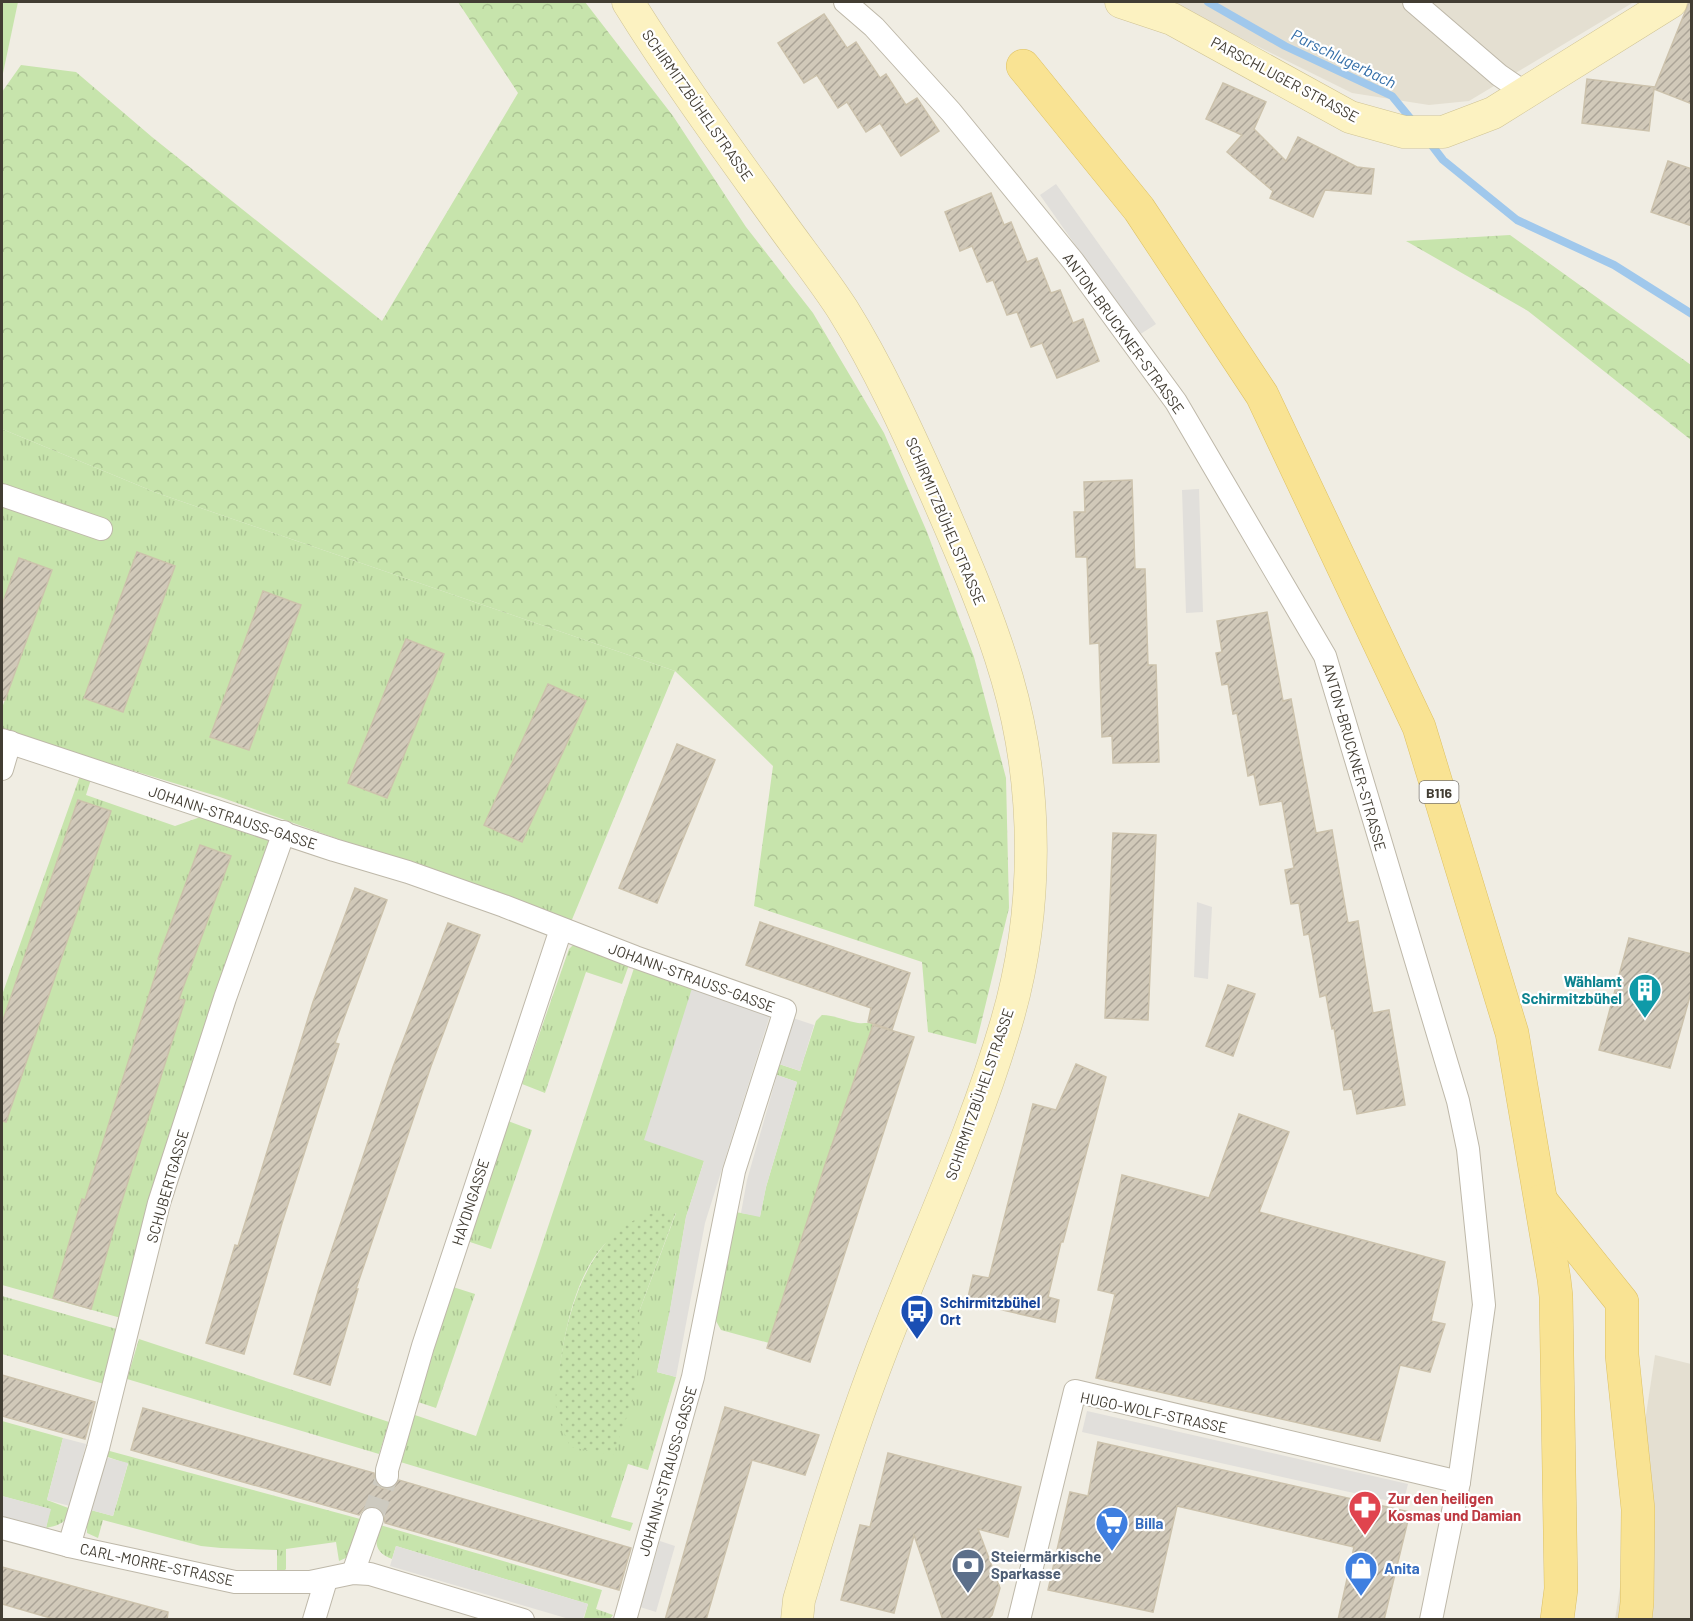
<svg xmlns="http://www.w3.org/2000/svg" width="1693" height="1621" font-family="Barlow,sans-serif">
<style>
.residential{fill:#e4dfd1}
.grass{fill:url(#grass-tufts);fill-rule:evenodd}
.forest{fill:url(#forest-crowns)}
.park{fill:url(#park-dots)}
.garden{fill:#c7e4ac}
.parking{fill:#e1dfdb}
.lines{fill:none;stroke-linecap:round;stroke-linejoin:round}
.stream{stroke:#a0c8ec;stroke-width:8}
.building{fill:url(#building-hatch);stroke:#ccc2ac;stroke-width:1.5}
.minor-tunnel{stroke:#cdcac0;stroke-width:22;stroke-dasharray:22 11;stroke-linecap:butt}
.minor-casing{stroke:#beb8a9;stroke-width:24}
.secondary-casing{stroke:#cfc394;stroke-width:33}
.primary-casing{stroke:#ddc164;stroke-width:34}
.minor{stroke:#fff;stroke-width:22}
.secondary{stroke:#fcf2c1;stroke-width:32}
.primary{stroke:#f9e393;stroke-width:33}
.labels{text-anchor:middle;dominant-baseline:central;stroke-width:4.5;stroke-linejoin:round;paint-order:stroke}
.shield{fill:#fff;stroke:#7b7770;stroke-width:1.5}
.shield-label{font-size:14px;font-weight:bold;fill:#423d33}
.street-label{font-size:15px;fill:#423d33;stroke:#fff}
.culture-label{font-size:15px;font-weight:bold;fill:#0d838f;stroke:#fff;text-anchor:end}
.transit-label{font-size:15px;font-weight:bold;fill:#164399;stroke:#fff;text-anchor:start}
.health-label{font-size:15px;font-weight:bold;fill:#be3a42;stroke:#fff;text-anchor:start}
.shop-label{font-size:15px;font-weight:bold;fill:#366cbe;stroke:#fff;text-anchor:start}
.service-label{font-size:15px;font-weight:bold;fill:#4e5e75;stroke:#fff;text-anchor:start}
.water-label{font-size:16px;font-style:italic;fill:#336ea8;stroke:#fff}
</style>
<defs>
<pattern id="grass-tufts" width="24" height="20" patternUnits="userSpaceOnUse" patternTransform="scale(1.5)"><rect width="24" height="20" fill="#c7e4ac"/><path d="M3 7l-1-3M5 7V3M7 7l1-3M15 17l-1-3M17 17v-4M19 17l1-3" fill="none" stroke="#acc494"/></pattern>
<pattern id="forest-crowns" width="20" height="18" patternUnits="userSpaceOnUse" patternTransform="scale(1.5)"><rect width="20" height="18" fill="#c7e4ac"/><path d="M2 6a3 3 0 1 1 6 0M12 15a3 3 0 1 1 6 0" fill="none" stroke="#acc494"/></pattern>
<pattern id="park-dots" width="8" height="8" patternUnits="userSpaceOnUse" patternTransform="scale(1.5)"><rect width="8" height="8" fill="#c7e4ac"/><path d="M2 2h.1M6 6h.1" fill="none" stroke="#acc494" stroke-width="1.8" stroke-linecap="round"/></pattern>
<pattern id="building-hatch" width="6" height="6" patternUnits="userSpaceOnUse" patternTransform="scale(1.5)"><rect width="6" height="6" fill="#d1c9b9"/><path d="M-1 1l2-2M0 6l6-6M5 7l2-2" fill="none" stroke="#aba497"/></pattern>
</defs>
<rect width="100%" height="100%" fill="#f0ede3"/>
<g class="residential">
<path d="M 1162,2 L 1634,2 L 1469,101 L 1429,105 L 1352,93 L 1176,6 Z"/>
<path d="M 1655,1355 L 1691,1364 L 1691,1619 L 1615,1620 Z"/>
</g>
<g class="grass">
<path d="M 2,429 L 157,493 L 675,671 L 571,922 L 220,797 L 2,731 L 2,708 L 52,570 L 19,558 L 2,605 Z"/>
<path d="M 81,773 L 92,776 L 86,795 L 175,826 L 209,814 L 263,833 L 269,841 L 121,1318 L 2,1285 L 2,995 Z"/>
<path d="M 574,944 L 630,962 L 622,984 L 586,972 L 545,1093 L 522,1084 L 569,949 Z"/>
<path d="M 635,965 L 693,985 L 704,1161 L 686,1217 L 670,1311 L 657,1372 L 676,1377 L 648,1470 L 628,1464 L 611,1517 L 633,1523 L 630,1531 L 397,1461 L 412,1414 L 476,1436 L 535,1266 ZM 676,1213 L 639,1312 L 557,1412 C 558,1362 569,1282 604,1245 C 611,1237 663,1218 676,1213 Z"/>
<path d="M 822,1015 C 835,1015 845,1021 858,1023 C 864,1024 867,1022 873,1024 L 824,1169 L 769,1343 L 721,1330 L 716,1321 L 735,1212 L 760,1216 L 766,1187 L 797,1082 L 777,1075 L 779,1064 L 800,1071 L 816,1021 Z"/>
<path d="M 508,1121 L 532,1130 L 491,1249 L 467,1241 Z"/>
<path d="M 453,1287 L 475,1294 L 436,1408 L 418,1402 Z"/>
<path d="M 2,1296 L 120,1330 L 104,1384 L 2,1354 Z"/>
<path d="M 139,1339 L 389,1422 L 379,1454 L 127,1379 Z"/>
<path d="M 2,1421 L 63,1438 L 47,1500 L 71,1509 C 66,1523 60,1525 46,1528 L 50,1509 L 2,1496 Z"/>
<path d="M 106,1450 L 364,1520 L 348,1557 L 339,1561 L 336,1542 L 286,1549 L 286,1569 L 284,1571 L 277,1570 L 277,1550 L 221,1548 L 201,1546 L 103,1520 L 98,1538 L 87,1533 L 87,1509 L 113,1516 L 128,1464 L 105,1456 Z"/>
<path d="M 380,1525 L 602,1590 L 596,1609 L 613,1615 L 610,1619 L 584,1618 L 588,1604 L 396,1546 L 392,1559 C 374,1552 374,1542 380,1525 Z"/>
</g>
<g class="forest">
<path d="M 458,2 L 585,2 L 673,116 L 746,227 L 813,313 L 884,433 L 927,532 L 974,657 L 1006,778 L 1009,908 L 976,1044 L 928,1032 L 922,962 L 754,906 L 773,766 L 675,671 L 157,493 L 2,429 L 2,92 L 21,65 L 76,72 L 152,137 L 382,321 L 518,93 Z"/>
<path d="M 1510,235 L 1691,365 L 1691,440 L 1528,311 L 1406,241 Z"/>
</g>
<path class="park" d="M 668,1211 L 676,1212 L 639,1312 L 640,1352 L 634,1397 L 613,1455 L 570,1447 C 566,1436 560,1424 557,1413 C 553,1396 559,1375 561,1358 C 570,1299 596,1216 668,1211 Z"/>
<path class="garden" d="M 2,2 L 18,2 L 2,78 Z"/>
<g class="parking">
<path d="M 1056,184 L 1156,324 L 1139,335 L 1040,195 Z"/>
<path d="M 1199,489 L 1203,612 L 1186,613 L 1182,490 Z"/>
<path d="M 1197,902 L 1212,907 L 1208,979 L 1194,977 Z"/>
<path d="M 693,985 L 771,1012 L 705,1223 L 676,1377 L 657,1372 L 670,1310 L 686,1217 L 704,1161 L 644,1140 Z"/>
<path d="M 793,1018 L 814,1025 L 800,1071 L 779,1064 Z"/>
<path d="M 777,1075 L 797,1082 L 766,1187 L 760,1217 L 741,1213 L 747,1180 Z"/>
<path d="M 1087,1411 L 1408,1484 L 1403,1504 L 1082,1432 Z"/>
<path d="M 63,1438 L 86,1444 L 70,1506 L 47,1500 Z"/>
<path d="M 101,1456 L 128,1463 L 113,1516 L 87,1509 Z"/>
<path d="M 2,1496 L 51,1509 L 46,1528 L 2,1516 Z"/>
<path d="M 660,1541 L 675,1546 L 656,1612 L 640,1607 Z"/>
<path d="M 396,1546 L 588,1604 L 583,1619 L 569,1619 L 390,1566 Z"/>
</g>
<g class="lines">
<g class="stream">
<path d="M 1208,2 L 1285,46 L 1392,96 L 1415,124"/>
<path d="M 1427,139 L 1443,160 L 1517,220 L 1614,265 L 1692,314"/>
</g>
</g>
<g class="building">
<path d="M 1689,2 L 1692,2 L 1692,104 L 1654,89 L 1649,131 L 1582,123 L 1587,79 L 1655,87 Z"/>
<path d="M 824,14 L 847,48 L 856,42 L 880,78 L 886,74 L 906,105 L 917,98 L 939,131 L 901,156 L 880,123 L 866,132 L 847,102 L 838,108 L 817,75 L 804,83 L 778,43 Z"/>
<path d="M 1223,83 L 1266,102 L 1254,129 L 1286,161 L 1298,137 L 1357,167 L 1374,169 L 1371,194 L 1325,190 L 1313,217 L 1270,198 L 1273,191 L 1227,152 L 1242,135 L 1206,119 Z"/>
<path d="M 1668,161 L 1692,169 L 1692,226 L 1651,212 Z"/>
<path d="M 991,193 L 1004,225 L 1011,222 L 1027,262 L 1037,258 L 1051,293 L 1060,290 L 1073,323 L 1083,319 L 1099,361 L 1057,378 L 1042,343 L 1031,347 L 1017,312 L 1007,315 L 993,280 L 987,282 L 972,246 L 960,251 L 945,212 Z"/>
<path d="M 1132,480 L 1135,569 L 1145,569 L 1148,665 L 1156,665 L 1159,762 L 1113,763 L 1112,736 L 1102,737 L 1099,643 L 1090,644 L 1087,557 L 1076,557 L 1074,512 L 1085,512 L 1084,482 Z"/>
<path d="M 137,552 L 175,566 L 123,712 L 84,698 Z"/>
<path d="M 19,558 L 52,570 L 5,700 L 2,700 L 2,605 Z"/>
<path d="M 263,591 L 301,605 L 249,750 L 210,737 Z"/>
<path d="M 1267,612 L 1283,701 L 1291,699 L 1316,833 L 1332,830 L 1348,923 L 1358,921 L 1373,1013 L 1389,1010 L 1405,1105 L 1357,1114 L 1352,1089 L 1344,1090 L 1334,1028 L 1332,1029 L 1326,995 L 1320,997 L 1309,934 L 1304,935 L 1299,903 L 1291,904 L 1285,870 L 1294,868 L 1282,801 L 1260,805 L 1254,774 L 1248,776 L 1237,713 L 1233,714 L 1228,684 L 1222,685 L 1216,653 L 1222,652 L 1217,621 Z"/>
<path d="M 406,639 L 444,654 L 387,798 L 348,783 Z"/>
<path d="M 548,684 L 586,701 L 522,842 L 484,825 Z"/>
<path d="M 677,744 L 715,760 L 657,903 L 619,888 Z"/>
<path d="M 78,800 L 111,811 L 6,1122 L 2,1121 L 2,1023 Z"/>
<path d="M 1113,833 L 1156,835 L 1148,1020 L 1105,1018 Z"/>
<path d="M 200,845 L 231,856 L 179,999 L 185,1000 L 119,1210 L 91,1309 L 53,1298 L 82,1199 L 85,1200 L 160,960 L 158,959 Z"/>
<path d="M 355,888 L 387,900 L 335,1043 L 339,1044 L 282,1223 L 244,1354 L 206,1343 L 235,1245 L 238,1246 L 313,1002 Z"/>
<path d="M 760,922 L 910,973 L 892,1030 L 868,1022 L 871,1008 L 746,965 Z"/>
<path d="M 448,923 L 480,935 L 431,1066 L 356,1289 L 358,1289 L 330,1385 L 294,1374 L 319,1288 L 393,1067 Z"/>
<path d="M 1629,938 L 1692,954 L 1692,989 L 1670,1068 L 1599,1050 Z"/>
<path d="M 1228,985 L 1255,994 L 1233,1056 L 1206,1046 Z"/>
<path d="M 873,1025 L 914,1037 L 810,1362 L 767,1348 L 824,1168 Z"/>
<path d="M 1076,1064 L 1106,1077 L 1063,1242 L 1061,1242 L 1048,1297 L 1059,1300 L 1055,1322 L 967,1302 L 973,1275 L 989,1278 L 1033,1104 L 1056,1110 Z"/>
<path d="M 1239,1114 L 1289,1132 L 1259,1212 L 1445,1262 L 1431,1321 L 1445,1324 L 1430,1372 L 1400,1365 L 1380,1441 L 1096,1378 L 1115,1294 L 1098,1290 L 1122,1175 L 1209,1198 Z"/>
<path d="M 2,1375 L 95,1402 L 85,1439 L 2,1416 Z"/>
<path d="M 725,1407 L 819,1435 L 805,1475 L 752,1460 L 706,1620 L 665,1620 Z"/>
<path d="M 143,1408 L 374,1473 L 375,1482 L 381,1488 L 386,1489 L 393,1488 L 399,1480 L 631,1548 L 619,1590 L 385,1523 L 383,1511 L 376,1506 L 369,1506 L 364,1508 L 359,1515 L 131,1450 Z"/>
<path d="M 1098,1442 L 1410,1512 L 1384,1620 L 1338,1620 L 1354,1547 L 1177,1506 L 1153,1612 L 1048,1590 L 1070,1492 L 1088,1496 Z"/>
<path d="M 888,1453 L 1021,1487 L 1008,1537 L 978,1529 L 1000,1588 L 992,1615 L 987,1620 L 943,1620 L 914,1535 L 894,1613 L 841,1600 L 860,1525 L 870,1527 Z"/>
<path d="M 2,1567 L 168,1612 L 167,1620 L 57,1620 L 2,1604 Z"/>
</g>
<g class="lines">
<path class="minor-tunnel" d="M 372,1519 L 387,1476"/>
<defs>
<g id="minor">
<path d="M 845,2 L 874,27 L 951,112 L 1073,261 L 1176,402 L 1325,656 L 1458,1101 L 1468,1149 L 1484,1305 L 1459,1482 L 1431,1620"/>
<path d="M 1414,2 L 1499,75 L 1525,93"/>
<path d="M 2,495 L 101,529"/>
<path d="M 2,740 L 334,850 L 408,872 L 504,906 L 635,957 L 785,1010 L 734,1171 L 693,1377 L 625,1620"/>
<path d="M 2,769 L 10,742"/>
<path d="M 387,1476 L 387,1470 L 423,1346 L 561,929"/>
<path d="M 2,1528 L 69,1546 L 235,1582 L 310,1582 L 353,1573 L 370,1574 L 523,1620"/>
<path d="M 69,1546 L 98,1448 L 159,1203 L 225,998 L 284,832"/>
<path d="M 353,1573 L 372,1519"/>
<path d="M 314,1620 L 326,1580"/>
<path d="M 1019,1620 L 1075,1391 L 1459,1482"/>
</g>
<g id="secondary">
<path d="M 628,2 C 674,76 726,147 777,218 C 799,249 823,279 843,310 C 878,366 907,430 934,490 C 961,552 988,613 1007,678 C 1039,788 1039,913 1006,1024 C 976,1127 930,1226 891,1326 C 855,1416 826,1508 799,1600 L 797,1620"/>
<path d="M 1121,2 L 1172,19 L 1350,117 L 1404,132 L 1443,132 L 1493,113 L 1671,2"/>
</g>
<g id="primary">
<path d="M 1023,66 L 1139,209 L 1262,395 L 1419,727 L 1512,1033 L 1554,1279 L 1556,1296 L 1561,1589 L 1557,1620"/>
<path d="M 1541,1201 L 1622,1302 L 1622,1355 L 1638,1509 L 1637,1603 L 1635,1620"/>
</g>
</defs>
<use href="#minor" class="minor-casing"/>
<use href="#secondary" class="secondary-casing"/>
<use href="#primary" class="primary-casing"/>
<use href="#minor" class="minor"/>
<use href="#secondary" class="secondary"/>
<use href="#primary" class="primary"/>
</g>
<defs>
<symbol id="building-pin" viewBox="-11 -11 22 30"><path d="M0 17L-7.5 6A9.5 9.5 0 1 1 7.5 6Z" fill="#0f9aa8" stroke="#fff"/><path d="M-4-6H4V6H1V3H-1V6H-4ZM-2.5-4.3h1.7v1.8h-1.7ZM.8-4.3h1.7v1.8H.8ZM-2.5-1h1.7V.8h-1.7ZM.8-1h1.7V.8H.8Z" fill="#fff"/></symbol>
<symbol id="bus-pin" viewBox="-11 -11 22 30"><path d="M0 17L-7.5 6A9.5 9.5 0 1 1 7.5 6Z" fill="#1a4fb4" stroke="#fff"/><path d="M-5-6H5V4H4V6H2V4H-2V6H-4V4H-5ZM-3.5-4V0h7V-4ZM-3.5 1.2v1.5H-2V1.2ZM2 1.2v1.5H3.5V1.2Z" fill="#fff"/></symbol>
<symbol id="pharmacy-pin" viewBox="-11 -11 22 30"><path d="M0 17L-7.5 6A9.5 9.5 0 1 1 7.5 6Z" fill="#e0444e" stroke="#fff"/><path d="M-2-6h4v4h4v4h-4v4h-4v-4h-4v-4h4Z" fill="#fff"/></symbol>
<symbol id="supermarket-pin" viewBox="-11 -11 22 30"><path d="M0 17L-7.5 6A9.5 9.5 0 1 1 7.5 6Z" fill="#3f7fe0" stroke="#fff"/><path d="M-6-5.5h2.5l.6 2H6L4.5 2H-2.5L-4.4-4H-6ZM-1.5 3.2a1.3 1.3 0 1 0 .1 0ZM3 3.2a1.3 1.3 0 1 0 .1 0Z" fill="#fff"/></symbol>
<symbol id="bank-pin" viewBox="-11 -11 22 30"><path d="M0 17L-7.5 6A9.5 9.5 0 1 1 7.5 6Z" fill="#5c6f8a" stroke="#fff"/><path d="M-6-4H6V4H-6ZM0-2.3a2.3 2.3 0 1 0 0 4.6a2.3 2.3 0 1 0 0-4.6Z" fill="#fff"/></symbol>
<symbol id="shop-pin" viewBox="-11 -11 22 30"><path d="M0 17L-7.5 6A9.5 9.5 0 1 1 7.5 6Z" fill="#3f7fe0" stroke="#fff"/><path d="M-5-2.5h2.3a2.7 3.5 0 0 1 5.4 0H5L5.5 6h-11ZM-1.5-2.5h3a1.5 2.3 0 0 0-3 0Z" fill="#fff"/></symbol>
</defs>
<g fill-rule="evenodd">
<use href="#building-pin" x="1626" y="971" width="38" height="52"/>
<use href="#bus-pin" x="898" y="1292" width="38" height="52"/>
<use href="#pharmacy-pin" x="1346" y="1488" width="38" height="52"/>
<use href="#supermarket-pin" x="1093" y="1504" width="38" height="52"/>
<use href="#bank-pin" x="949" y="1546" width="38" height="52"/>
<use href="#shop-pin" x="1342" y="1549" width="38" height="52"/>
</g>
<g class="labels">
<rect class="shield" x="1419.5" y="781" width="39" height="22" rx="4.5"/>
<g class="shield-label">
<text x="1439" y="792">B116</text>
</g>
<g class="street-label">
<text transform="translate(1285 79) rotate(28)">PARSCHLUGER STRASSE</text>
<text transform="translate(698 105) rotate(55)">SCHIRMITZBÜHELSTRASSE</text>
<text transform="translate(1124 333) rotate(54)">ANTON-BRUCKNER-STRASSE</text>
<text transform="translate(946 521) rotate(67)">SCHIRMITZBÜHELSTRASSE</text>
<text transform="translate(1355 757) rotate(74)">ANTON-BRUCKNER-STRASSE</text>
<text transform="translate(233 817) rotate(18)">JOHANN-STRAUSS-GASSE</text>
<text transform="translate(692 977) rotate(20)">JOHANN-STRAUSS-GASSE</text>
<text transform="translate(979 1094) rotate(-71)">SCHIRMITZBÜHELSTRASSE</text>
<text transform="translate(167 1186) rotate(-74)">SCHUBERTGASSE</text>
<text transform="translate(470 1202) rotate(-72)">HAYDNGASSE</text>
<text transform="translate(1154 1412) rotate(12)">HUGO-WOLF-STRASSE</text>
<text transform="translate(667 1471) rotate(-74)">JOHANN-STRAUSS-GASSE</text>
<text transform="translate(157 1564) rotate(12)">CARL-MORRE-STRASSE</text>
</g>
<g class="culture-label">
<text x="1622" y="981">Wählamt<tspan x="1622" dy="17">Schirmitzbühel</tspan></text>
</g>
<g class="transit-label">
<text x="940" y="1302">Schirmitzbühel<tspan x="940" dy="17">Ort</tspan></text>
</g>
<g class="health-label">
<text x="1388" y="1498">Zur den heiligen<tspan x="1388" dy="17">Kosmas und Damian</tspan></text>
</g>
<g class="shop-label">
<text x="1135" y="1523">Billa</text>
<text x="1384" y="1568">Anita</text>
</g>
<g class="service-label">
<text x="991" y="1556">Steiermärkische<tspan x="991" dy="17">Sparkasse</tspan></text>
</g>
<g class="water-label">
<text transform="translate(1344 58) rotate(26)">Parschlugerbach</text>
</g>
</g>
<rect width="1693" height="1621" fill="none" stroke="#423d33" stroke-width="6"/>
</svg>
